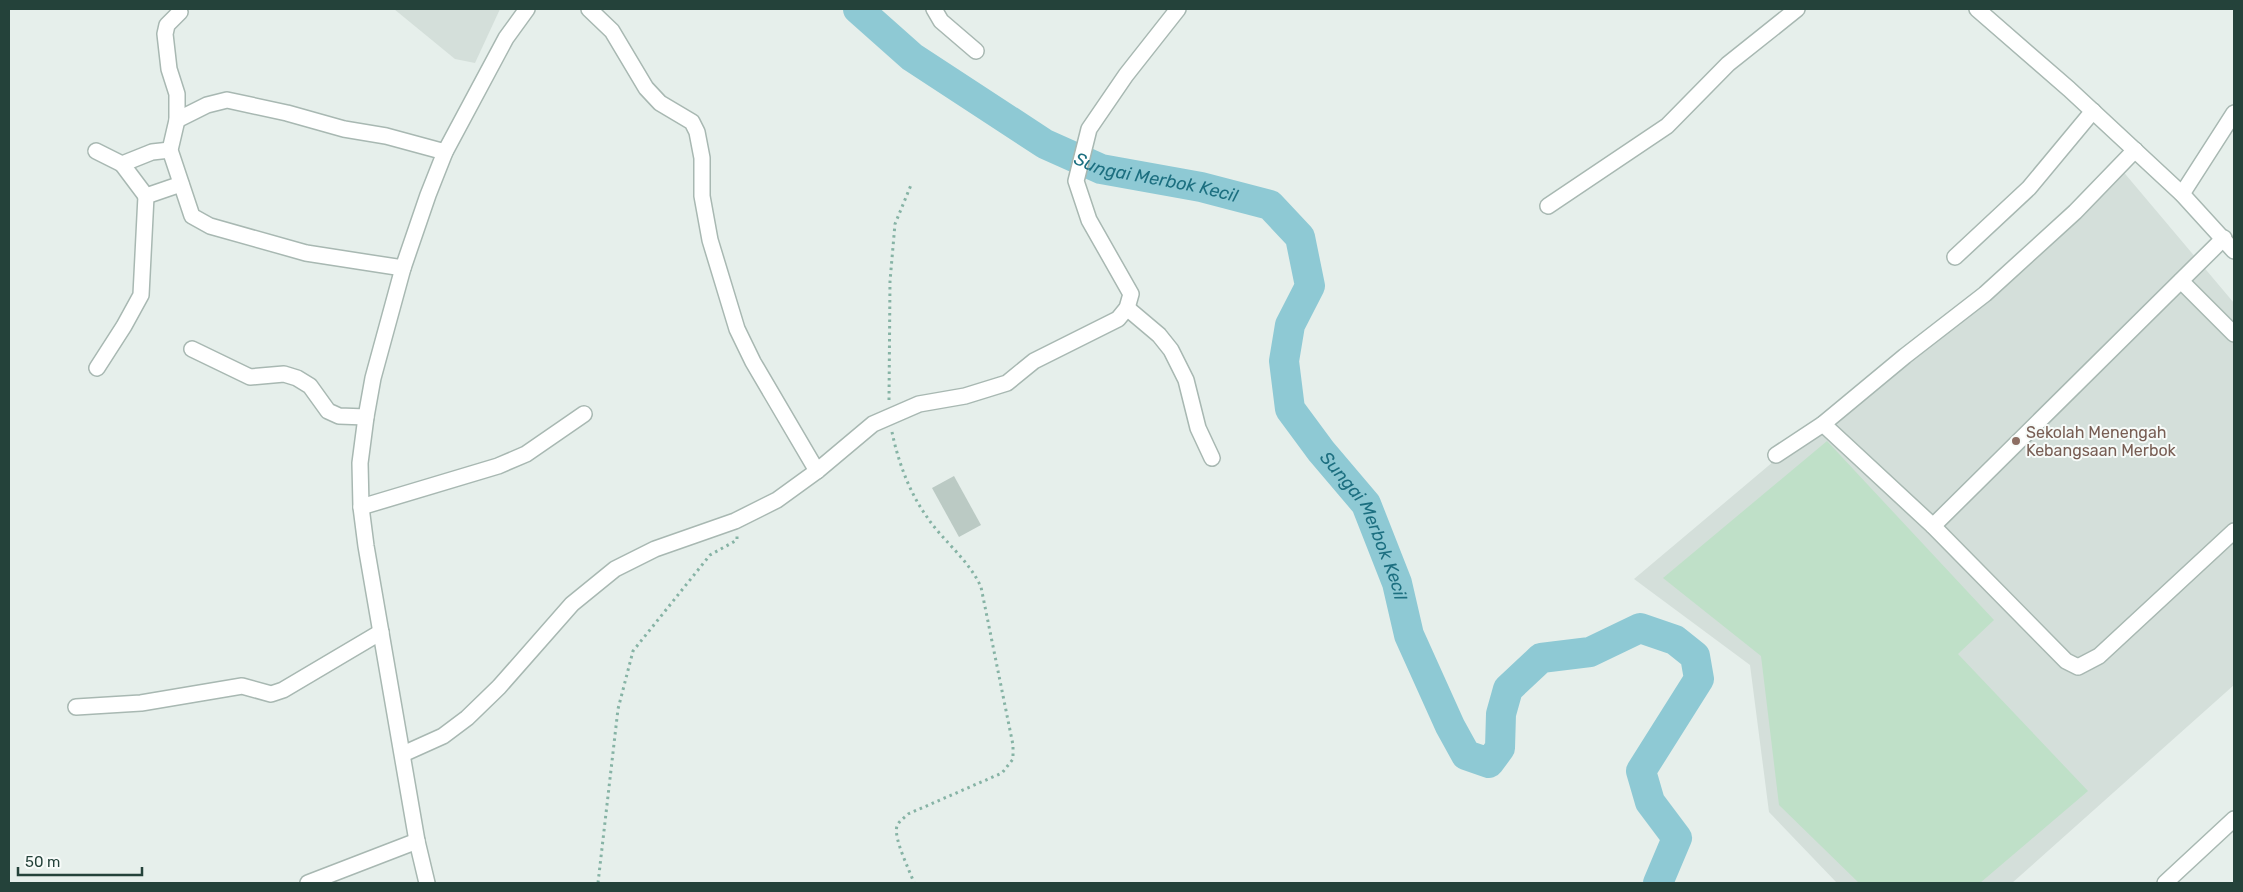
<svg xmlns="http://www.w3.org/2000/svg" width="2243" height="892" font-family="Rubik,sans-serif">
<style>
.built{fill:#d4dfda}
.green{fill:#bfe0c8}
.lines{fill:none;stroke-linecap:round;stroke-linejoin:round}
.river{stroke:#8ec9d4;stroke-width:30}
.building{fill:#bbcac4}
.minor-casing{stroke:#a8b8b2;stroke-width:18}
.path{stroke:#86b3a5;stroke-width:3;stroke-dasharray:2.5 4;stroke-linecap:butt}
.minor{stroke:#fff;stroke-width:15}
.education-dot{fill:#8d6e63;stroke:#f7fbf9;stroke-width:2}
.labels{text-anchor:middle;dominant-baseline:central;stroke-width:4;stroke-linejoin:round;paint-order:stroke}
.education-label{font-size:16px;fill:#785e54;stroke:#f7fbf9;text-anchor:start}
.water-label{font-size:18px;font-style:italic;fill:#1c6f80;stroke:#f7fbf9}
</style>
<rect width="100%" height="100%" fill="#e6efeb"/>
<g class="built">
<path d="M 394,9 L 500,9 L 475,63 L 455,59 Z"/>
<path d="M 2121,169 L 2234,303 L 2234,685 L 2012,883 L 1837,883 L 1769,812 L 1750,665 L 1634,579 Z"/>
</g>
<path class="green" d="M 1827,441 L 1994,620 L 1958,654 L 2088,791 L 1980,883 L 1859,883 L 1779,805 L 1761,656 L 1663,578 Z"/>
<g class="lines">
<path class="river" id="s1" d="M 858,9 L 912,57 L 1045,144 L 1101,169 L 1201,187 L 1270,205 L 1300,237 L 1310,286 L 1290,325 L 1284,361 L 1290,409 L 1321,451 L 1366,504 L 1397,583 L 1409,635 L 1450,726 L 1466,755 L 1489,763 L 1500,748 L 1501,714 L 1508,689 L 1541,658 L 1590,652 L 1640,628 L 1675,640 L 1695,656 L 1699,679 L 1641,771 L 1650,802 L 1677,838 L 1658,883"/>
</g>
<path class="building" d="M 954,476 L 981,525 L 959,537 L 932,488 Z"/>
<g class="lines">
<defs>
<g id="minor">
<path d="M 589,9 L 612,31 L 646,88 L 660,103 L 692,122 L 697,132 L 702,158 L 702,196 L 710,240 L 737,329 L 753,362 L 817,471"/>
<path d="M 934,9 L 941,21 L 976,51"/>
<path d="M 1977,9 L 2069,89 L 2182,194 L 2234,251"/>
<path d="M 180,12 L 167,25 L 165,34 L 169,69 L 177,94 L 177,120 L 170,150 L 192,216 L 210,226 L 306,253 L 403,268"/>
<path d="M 177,120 L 207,105 L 227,100 L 287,113 L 344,129 L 386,136 L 445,152"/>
<path d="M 96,151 L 122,164 L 152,152 L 170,150"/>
<path d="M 122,164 L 146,196 L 181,184"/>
<path d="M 2182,194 L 2234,113"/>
<path d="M 1548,206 L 1667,126 L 1728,64 L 1797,9"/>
<path d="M 1955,257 L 2029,188 L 2093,111"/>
<path d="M 2181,281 L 2234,334"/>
<path d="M 1127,308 L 1159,335 L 1171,350 L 1186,380 L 1198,428 L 1212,458"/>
<path d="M 192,349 L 250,377 L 284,374 L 297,378 L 310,386 L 328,411 L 339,416 L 366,417"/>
<path d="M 97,368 L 124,326 L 141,295 L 146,196"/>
<path d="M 1823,424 L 1933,526 L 2066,661 L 2078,667 L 2099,656 L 2234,531"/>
<path d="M 1776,455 L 1823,424 L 1905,356 L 1985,294 L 2075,212 L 2135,150"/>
<path d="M 361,507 L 498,466 L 526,454 L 584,414"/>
<path d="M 1933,526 L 2224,238"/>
<path d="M 76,707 L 141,703 L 242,686 L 271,694 L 283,690 L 381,632"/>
<path d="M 403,754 L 443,736 L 467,718 L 499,687 L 572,604 L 615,569 L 655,549 L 735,521 L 777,500 L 817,471 L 873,424 L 919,404 L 965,396 L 1007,383 L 1034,361 L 1118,319 L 1127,308 L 1131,294 L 1089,220 L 1076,181 L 1089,129 L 1126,75 L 1178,9"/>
<path d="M 308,883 L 417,841"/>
<path d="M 427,883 L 417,841 L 366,546 L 361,507 L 360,463 L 366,417 L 373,378 L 403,268 L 428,195 L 445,152 L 506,38 L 527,9"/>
<path d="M 2165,883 L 2234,819"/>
</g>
</defs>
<use href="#minor" class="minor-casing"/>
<g class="path">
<path d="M 889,400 L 890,281 L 895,224 L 911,185"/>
<path d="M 892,432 C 898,461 909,492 927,517 C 943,541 969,560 981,587 L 1013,745 L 1013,759 L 1002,773 L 908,814 C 904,818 899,821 897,826 C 893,838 910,871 914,883"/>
<path d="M 598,883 L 618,709 L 633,651 L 710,555 L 737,540 L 737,535"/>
</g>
<use href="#minor" class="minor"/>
</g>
<circle class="education-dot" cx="2016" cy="441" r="5"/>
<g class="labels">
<g class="education-label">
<text x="2026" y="432">Sekolah Menengah<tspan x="2026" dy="18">Kebangsaan Merbok</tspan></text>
</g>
<g class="water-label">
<text stroke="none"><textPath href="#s1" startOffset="348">Sungai Merbok Kecil</textPath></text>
<text stroke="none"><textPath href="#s1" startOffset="828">Sungai Merbok Kecil</textPath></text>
</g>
</g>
<rect width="2243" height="892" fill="none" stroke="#24423a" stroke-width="20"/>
<path d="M18 867v8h124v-8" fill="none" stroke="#24423a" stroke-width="2.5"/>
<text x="25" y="867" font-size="15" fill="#24423a" stroke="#f7fbf9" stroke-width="4" paint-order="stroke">50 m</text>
</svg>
